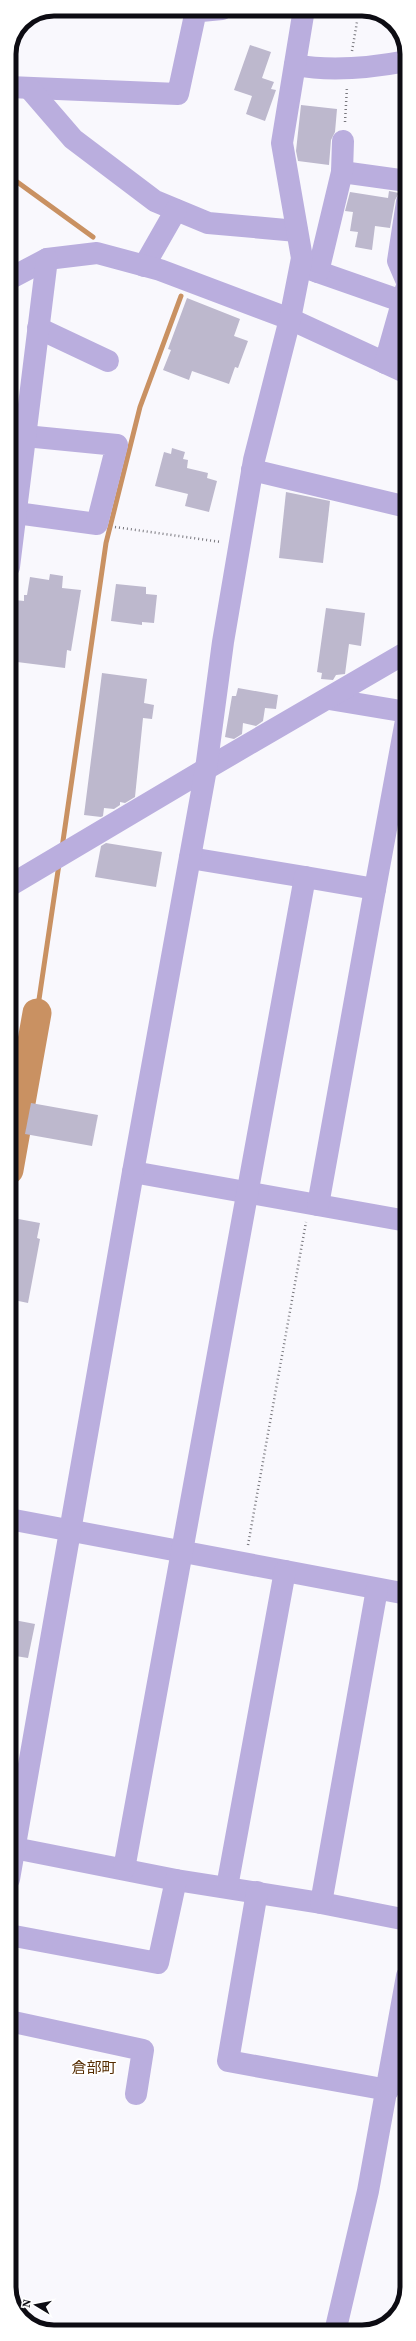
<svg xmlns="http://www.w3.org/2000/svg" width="416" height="2341" font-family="'Source Serif 4','Noto Sans JP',serif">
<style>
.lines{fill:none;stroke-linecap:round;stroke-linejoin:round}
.stream{stroke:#c99162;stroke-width:5}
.river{stroke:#c99162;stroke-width:29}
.building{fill:#bdb8cd}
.path{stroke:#78777d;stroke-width:2.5;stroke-dasharray:1 3;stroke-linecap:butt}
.minor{stroke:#baaede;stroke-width:22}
.labels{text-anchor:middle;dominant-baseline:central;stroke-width:4;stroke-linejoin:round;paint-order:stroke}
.quarter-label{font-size:15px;fill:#552c00;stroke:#fff}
.rim{fill:none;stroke:#0d0c13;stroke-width:5}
</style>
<rect width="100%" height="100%" fill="#f9f8fd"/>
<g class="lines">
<g class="stream">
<path d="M 9,176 L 93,237"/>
<path d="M 62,848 L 106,543 L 140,407 L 181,296"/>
<path d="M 37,1013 L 59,864"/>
</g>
<path class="river" d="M 9,1170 L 37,1013"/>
</g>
<g class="building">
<path d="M 250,45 L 271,52 L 262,78 L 274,82 L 271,89 L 276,90 L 265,121 L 246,114 L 252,96 L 234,90 Z"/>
<path d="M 301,105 L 337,109 L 335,132 L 331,140 L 329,165 L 298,161 L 296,151 Z"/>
<path d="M 389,191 L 399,193 L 395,200 L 390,228 L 375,226 L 372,250 L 355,247 L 358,232 L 350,231 L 353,212 L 345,211 L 350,192 L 388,198 Z"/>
<path d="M 187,298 L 240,319 L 234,336 L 248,341 L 238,368 L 235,367 L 229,384 L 192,371 L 189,380 L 163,370 L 171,350 L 168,349 Z"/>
<path d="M 172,448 L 185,452 L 183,459 L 188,460 L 187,468 L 208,473 L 207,478 L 217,481 L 209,512 L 185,506 L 188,494 L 155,486 L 164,452 L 171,454 Z"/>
<path d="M 286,492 L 330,501 L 323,563 L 279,558 Z"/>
<path d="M 50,574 L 63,576 L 62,588 L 81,590 L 71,651 L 67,650 L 65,668 L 9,661 L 15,600 L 24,601 L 24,595 L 27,595 L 30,577 L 49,580 Z"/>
<path d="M 116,584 L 146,587 L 146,594 L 157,595 L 154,623 L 142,622 L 142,625 L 111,621 Z"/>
<path d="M 326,608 L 365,613 L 361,646 L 349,644 L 345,674 L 336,675 L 333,680 L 321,679 L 322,673 L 317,672 Z"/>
<path d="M 102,673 L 147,679 L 144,703 L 154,705 L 152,719 L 143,718 L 135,797 L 125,803 L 120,802 L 120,805 L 114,809 L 104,808 L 103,816 L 101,817 L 84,815 Z"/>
<path d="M 238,688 L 278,695 L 276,709 L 265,708 L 263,721 L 256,726 L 243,723 L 242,734 L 234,739 L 225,737 L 232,696 L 236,696 Z"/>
<path d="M 106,843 L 162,852 L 156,887 L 95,877 L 101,846 Z"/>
<path d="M 31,1103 L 98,1115 L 92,1146 L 25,1134 Z"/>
<path d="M 13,1218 L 40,1223 L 37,1238 L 40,1239 L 28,1303 L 9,1299 L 9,1239 Z"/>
<path d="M 9,1619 L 35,1624 L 28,1658 L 9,1655 Z"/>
</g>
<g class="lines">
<g class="path">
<path d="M 352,51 L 357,22"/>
<path d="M 345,122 L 347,87"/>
<path d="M 115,527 L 221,542"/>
<path d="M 248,1545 L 306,1222"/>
</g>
<g class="minor">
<path d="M 295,65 C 332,72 370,68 407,61"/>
<path d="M 9,87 L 178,94 L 195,15 L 201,11 L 222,9"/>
<path d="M 29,88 L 73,139 L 155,201 L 208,223 L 297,231"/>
<path d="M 342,172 L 407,181"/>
<path d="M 407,202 L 398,261 L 407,282"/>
<path d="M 144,266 L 176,210"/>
<path d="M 304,267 L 407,303"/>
<path d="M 318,272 L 342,172 L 343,141"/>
<path d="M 9,279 L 47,259 L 97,253 L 160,270 L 290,319 L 407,373"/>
<path d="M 38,328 L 108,361"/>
<path d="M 385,363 L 406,289"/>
<path d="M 252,470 L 407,507"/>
<path d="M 9,512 L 97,524 L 117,445 L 25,436"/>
<path d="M 9,567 L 47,259"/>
<path d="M 329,699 L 407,712"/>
<path d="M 190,858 L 305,877"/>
<path d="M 9,886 L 206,769 L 407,652"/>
<path d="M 133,1172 L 407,1221"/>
<path d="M 318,1205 L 375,889"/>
<path d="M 9,1519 L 407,1594"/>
<path d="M 14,1848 L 176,1880 L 321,1903 L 407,1920"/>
<path d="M 124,1869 C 186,1538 243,1207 305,877 L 375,889 L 407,715"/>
<path d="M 9,1879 L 133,1172 L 206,769 L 223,642 L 254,460 L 290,319 L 302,258 L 282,143 L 304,9"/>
<path d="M 227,1887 L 285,1571"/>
<path d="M 257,1892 L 228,2061 L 388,2090"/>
<path d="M 321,1903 L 377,1589"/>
<path d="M 9,1935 L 158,1963 L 176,1880"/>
<path d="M 9,2021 L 143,2050 L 136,2094"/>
<path d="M 335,2332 L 368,2191 L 407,1976"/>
</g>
</g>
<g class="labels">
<g class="quarter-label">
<text x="94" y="2067">倉部町</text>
</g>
</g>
<path d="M0 0H416V2341H0ZM54 16H362A38 38 0 0 1 400 54V2287A38 38 0 0 1 362 2325H54A38 38 0 0 1 16 2287V54A38 38 0 0 1 54 16Z" fill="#fff" fill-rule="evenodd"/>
<path class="rim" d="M54 16H362A38 38 0 0 1 400 54V2287A38 38 0 0 1 362 2325H54A38 38 0 0 1 16 2287V54A38 38 0 0 1 54 16Z"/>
<g transform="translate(36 2305) rotate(280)" stroke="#ffffff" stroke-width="3" paint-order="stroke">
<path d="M0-3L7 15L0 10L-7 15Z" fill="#0d0c13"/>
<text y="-6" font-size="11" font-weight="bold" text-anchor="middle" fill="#0d0c13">N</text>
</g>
</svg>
